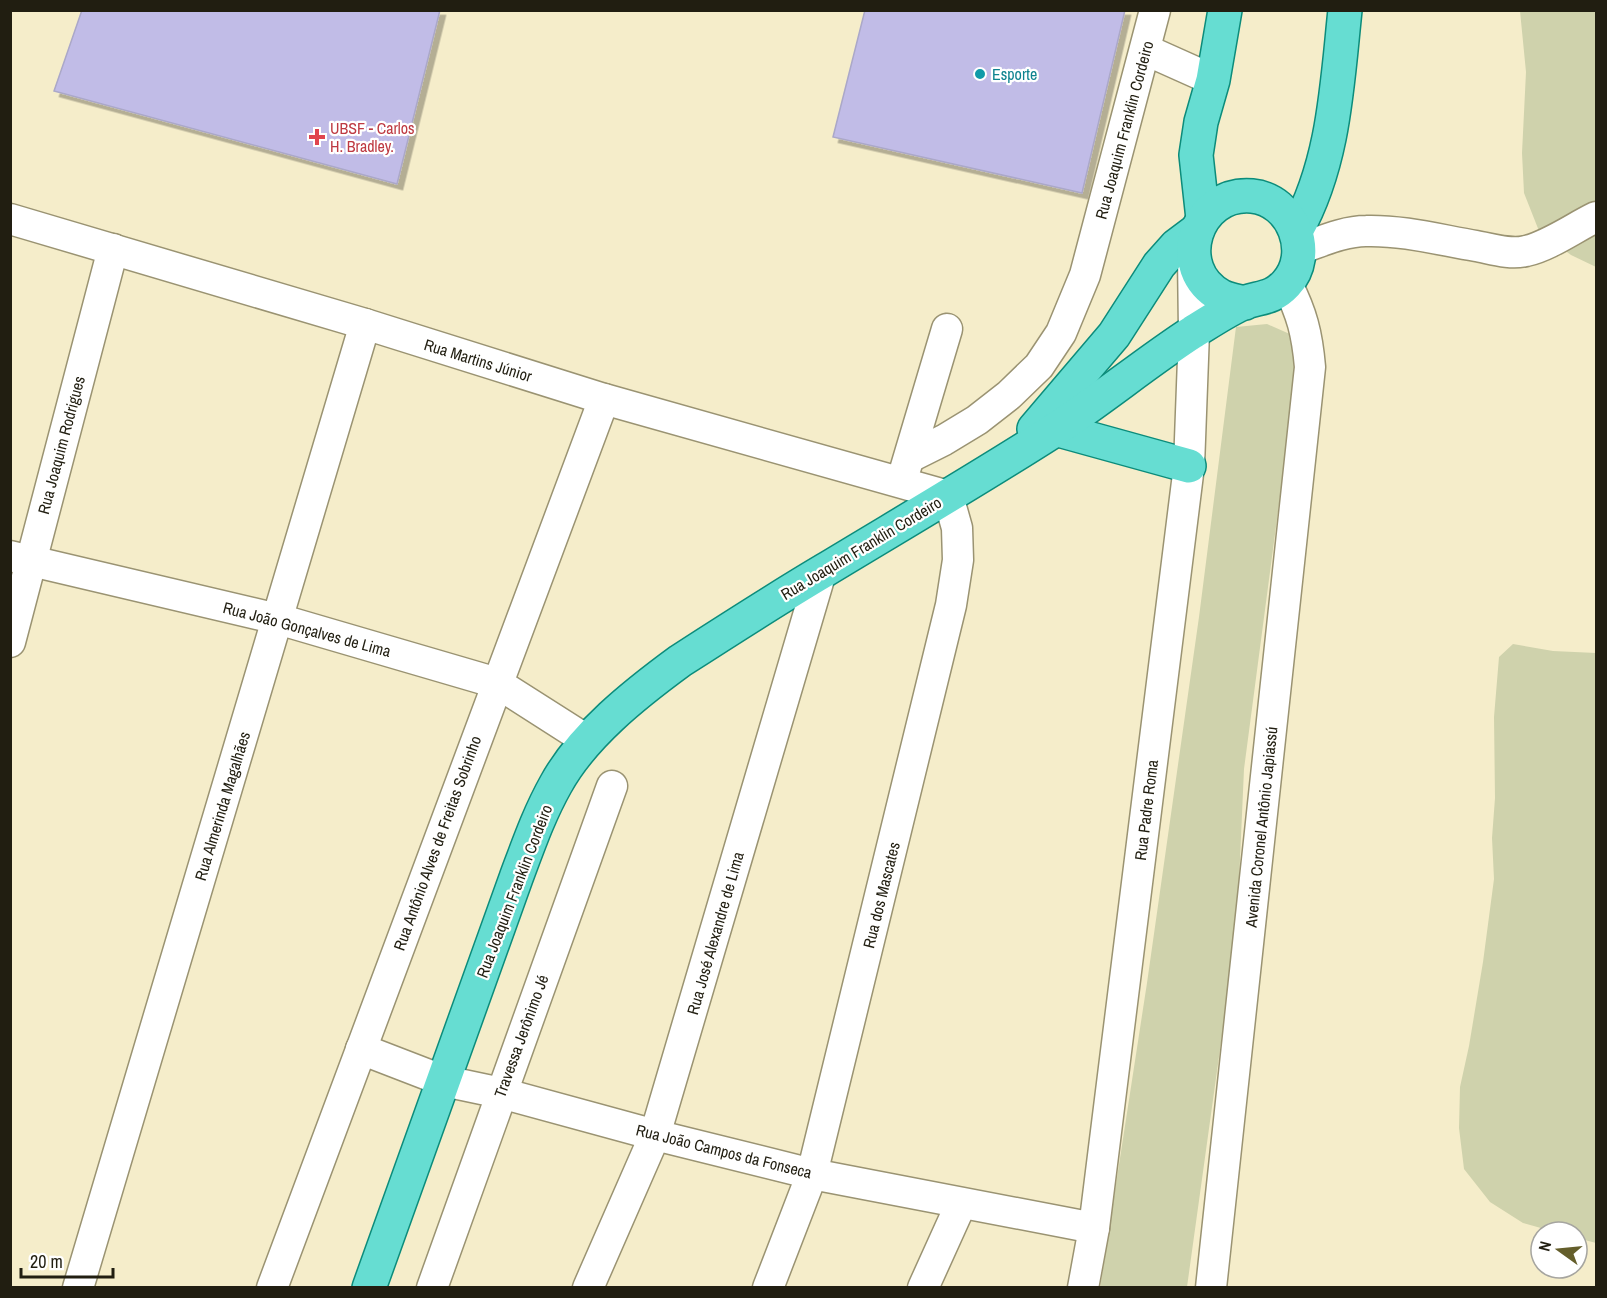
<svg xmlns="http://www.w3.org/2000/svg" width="1607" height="1298" font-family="'Archivo Narrow',sans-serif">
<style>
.green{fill:#cfd2ac}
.building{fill:#c1bce7;stroke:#aba8c8;stroke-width:1.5;filter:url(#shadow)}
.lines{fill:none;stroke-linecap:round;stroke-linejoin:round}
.minor-casing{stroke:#9a9372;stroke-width:33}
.major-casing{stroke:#0c8c7b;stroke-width:36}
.minor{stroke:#fff;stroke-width:30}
.major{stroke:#66ddd2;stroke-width:33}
.culture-dot{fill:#0f9aa8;stroke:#fff;stroke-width:2}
.health-dot{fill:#e0444e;stroke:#fff;stroke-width:2}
.labels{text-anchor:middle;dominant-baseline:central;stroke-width:4.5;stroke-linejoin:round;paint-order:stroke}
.culture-label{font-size:16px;fill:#0d838f;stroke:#fff;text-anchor:start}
.health-label{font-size:16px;fill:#be3a42;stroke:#fff;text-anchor:start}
.street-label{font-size:16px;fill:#211e11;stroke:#fff}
</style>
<defs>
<filter id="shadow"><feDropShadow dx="5.5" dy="5.5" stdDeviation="0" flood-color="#0004"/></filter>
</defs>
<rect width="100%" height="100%" fill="#f5edca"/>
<g class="green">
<path d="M 1520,11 L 1596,11 L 1596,267 L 1571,255 L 1539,231 L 1524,193 L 1522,153 L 1526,72 Z"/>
<path d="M 1267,324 L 1292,335 L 1296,375 L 1244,769 L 1237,927 L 1187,1287 L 1100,1288 L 1147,983 L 1199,617 L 1236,327 Z"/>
<path d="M 1513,644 L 1553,651 L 1596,653 L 1596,1243 L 1577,1238 L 1577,1232 L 1555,1232 L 1523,1223 L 1490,1202 L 1464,1169 L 1459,1128 L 1460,1087 L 1469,1046 L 1483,962 L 1494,879 L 1492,838 L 1495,798 L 1494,717 L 1499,657 Z"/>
</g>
<g class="building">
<path d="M 82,10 L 440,10 L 397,184 L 54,91 Z"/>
<path d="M 865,10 L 1125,10 L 1082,193 L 833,137 Z"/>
</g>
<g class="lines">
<defs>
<g id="minor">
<path d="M 1146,50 L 1213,80"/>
<path d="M 10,219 L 365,324 L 604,399 L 948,496 L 957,528 L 958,560 L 951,605 L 812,1174 L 768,1288"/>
<path d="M 1299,249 C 1320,242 1344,231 1366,231 C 1403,230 1440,240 1476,246 C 1492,249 1510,255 1526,251 C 1549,246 1575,227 1596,217"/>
<path d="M 910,457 L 944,440 L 977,420 L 1009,395 L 1039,366 L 1061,333 L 1085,275 L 1155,10"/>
<path d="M 905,470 L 947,329"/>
<path d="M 10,556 L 278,619 L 497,683 L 588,741"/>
<path d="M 10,642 L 113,249"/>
<path d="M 361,1049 L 444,1081 L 501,1093 L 655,1135 L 812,1174 L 1094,1228"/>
<path d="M 78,1288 L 365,324"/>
<path d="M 272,1288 L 604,399"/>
<path d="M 432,1288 L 612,786"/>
<path d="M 588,1288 L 655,1135 L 821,572"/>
<path d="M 923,1288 L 961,1204"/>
<path d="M 1083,1288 L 1094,1228 L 1189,466 L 1194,332 L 1193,256"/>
<path d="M 1211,1288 L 1310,367 C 1307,333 1302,314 1287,284"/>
</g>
<g id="major">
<path d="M 1203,219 L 1196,155 L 1201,122 L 1213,80 L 1225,10"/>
<path d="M 1296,231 C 1334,163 1337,86 1345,10"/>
<path d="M 1034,429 L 1114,335 L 1159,265 L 1176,246 L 1196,231"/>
<path d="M 1055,429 L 1189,466"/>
<path d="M 369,1288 L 516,878 C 528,846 539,814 556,784 C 583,735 635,694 680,661 C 728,630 776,599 825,570 C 901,524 978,479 1053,431 C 1101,400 1145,363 1193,332 C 1208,323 1230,308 1246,302 C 1262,297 1273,298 1286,284 C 1314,254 1293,200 1252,196 C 1195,191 1171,269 1221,296 C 1228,300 1238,301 1245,303"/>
</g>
</defs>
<use href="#minor" class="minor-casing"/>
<use href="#major" class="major-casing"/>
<use href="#minor" class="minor"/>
<use href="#major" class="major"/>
</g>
<circle class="culture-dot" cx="980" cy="74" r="6"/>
<path class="health-dot" d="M314 128h6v6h6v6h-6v6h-6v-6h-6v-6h6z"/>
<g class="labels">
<g class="culture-label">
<text x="992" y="74">Esporte</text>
</g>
<g class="health-label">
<text x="330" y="128">UBSF - Carlos<tspan x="330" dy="18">H. Bradley.</tspan></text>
</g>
<g class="street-label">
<text transform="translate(1124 130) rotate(-75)">Rua Joaquim Franklin Cordeiro</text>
<text transform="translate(478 360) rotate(17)">Rua Martins Júnior</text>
<text transform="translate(61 445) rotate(-75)">Rua Joaquim Rodrigues</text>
<text transform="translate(861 548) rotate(-31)">Rua Joaquim Franklin Cordeiro</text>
<text transform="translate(307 629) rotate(15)">Rua João Gonçalves de Lima</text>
<text transform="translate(222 806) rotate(-73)">Rua Almerinda Magalhães</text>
<text transform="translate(1146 810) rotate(-83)">Rua Padre Roma</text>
<text transform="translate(1261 827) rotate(-84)">Avenida Coronel Antônio Japiassú</text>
<text transform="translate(437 843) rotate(-70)">Rua Antônio Alves de Freitas Sobrinho</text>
<text transform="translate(514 891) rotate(-69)">Rua Joaquim Franklin Cordeiro</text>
<text transform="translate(881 895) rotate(-76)">Rua dos Mascates</text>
<text transform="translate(715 933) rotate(-74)">Rua José Alexandre de Lima</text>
<text transform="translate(521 1036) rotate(-70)">Travessa Jerônimo Jé</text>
<text transform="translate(724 1151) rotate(14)">Rua João Campos da Fonseca</text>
</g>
</g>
<rect width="1607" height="1298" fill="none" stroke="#211e11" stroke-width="24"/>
<g transform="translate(1559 1250) rotate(285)"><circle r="28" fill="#ffffff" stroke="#a6a5a0" stroke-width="1.5"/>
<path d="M0-4.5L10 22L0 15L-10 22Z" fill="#645e2b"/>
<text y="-9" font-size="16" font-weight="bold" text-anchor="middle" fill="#211e11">N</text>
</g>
<path d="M21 1268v9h92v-9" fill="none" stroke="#211e11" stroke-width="3"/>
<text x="30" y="1268" font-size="18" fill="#211e11" stroke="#ffffff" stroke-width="4.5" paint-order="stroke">20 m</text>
</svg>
